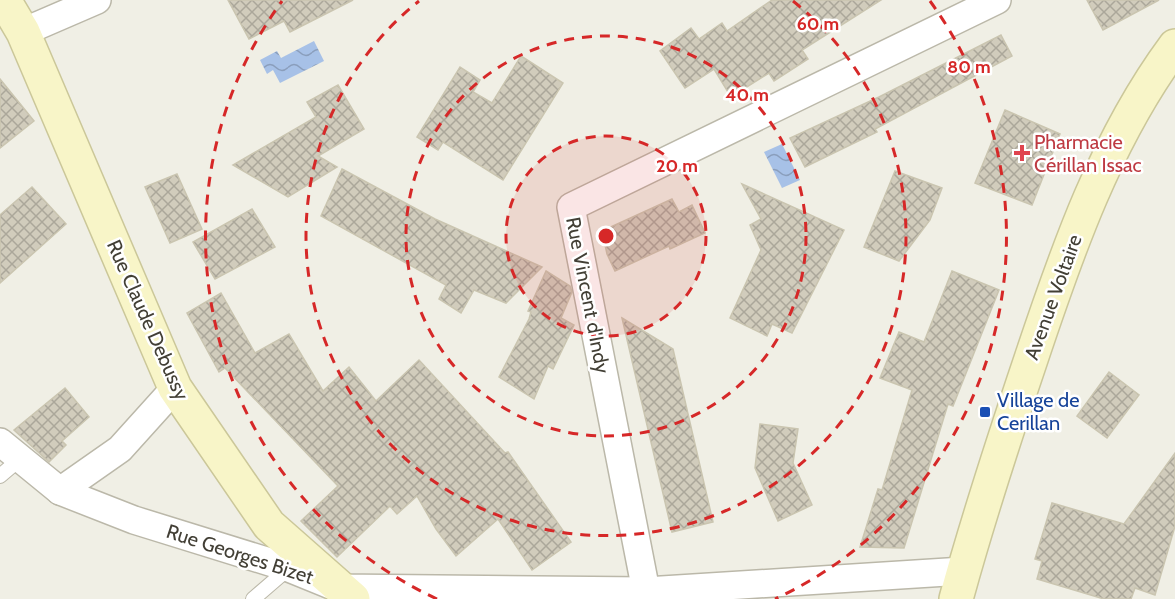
<svg xmlns="http://www.w3.org/2000/svg" width="1175" height="599" font-family="Cabin,sans-serif">
<style>
.water{fill:url(#water-waves)}
.building{fill:url(#building-cross-hatch);stroke:#cac5b0;stroke-width:1.5}
.lines{fill:none;stroke-linecap:round;stroke-linejoin:round}
.lane-casing{stroke:#bbb8a9;stroke-width:16}
.street-casing{stroke:#bbb8a9;stroke-width:30}
.secondary-casing{stroke:#cbc799;stroke-width:36}
.lane{stroke:#fff;stroke-width:14}
.street{stroke:#fff;stroke-width:27}
.secondary{stroke:#f8f5c8;stroke-width:33}
.ring{fill:none;stroke:#d62828;stroke-width:3;stroke-dasharray:10 8}
.health-dot{fill:#e0444e;stroke:#fff;stroke-width:2}
.transit-dot{fill:#1a4fb4;stroke:#fff;stroke-width:2}
.labels{text-anchor:middle;dominant-baseline:central;stroke-width:5;stroke-linejoin:round;paint-order:stroke}
.health-label{font-size:20px;fill:#be3a42;stroke:#fff;text-anchor:start}
.street-label{font-size:20px;fill:#423f35;stroke:#fff}
.transit-label{font-size:20px;fill:#164399;stroke:#fff;text-anchor:start}
.centre{fill:#d62828;stroke:#fff;stroke-width:3}
.ring-label{font-size:18px;text-anchor:middle;font-weight:bold;fill:#d62828;stroke:#fff;stroke-width:5;stroke-linejoin:round;paint-order:stroke}
</style>
<defs>
<pattern id="water-waves" width="16" height="10" patternUnits="userSpaceOnUse" patternTransform="scale(1.5)"><rect width="16" height="10" fill="#a7c1e7"/><path d="M0 5q4-4 8 0t8 0" fill="none" stroke="#8a9ebc"/></pattern>
<pattern id="building-cross-hatch" width="8" height="8" patternUnits="userSpaceOnUse" patternTransform="scale(1.5)"><rect width="8" height="8" fill="#d1ccbc"/><path d="M0 0l8 8M0 8l8-8" fill="none" stroke="#aba79a"/></pattern>
</defs>
<rect width="100%" height="100%" fill="#f0efe5"/>
<g class="water">
<path d="M 314,41 L 324,61 L 280,83 L 273,70 L 267,74 L 260,60 L 277,51 L 281,58 Z"/>
<path d="M 782,144 L 800,180 L 782,188 L 764,152 Z"/>
</g>
<g class="building">
<path d="M 228,0 L 353,0 L 290,32 L 284,21 L 249,39 Z"/>
<path d="M 772,0 L 881,0 L 802,50 L 808,59 L 774,81 L 769,73 L 731,97 L 714,69 L 685,88 L 660,51 L 691,28 L 699,39 L 722,23 L 727,31 Z"/>
<path d="M 1087,0 L 1159,0 L 1103,30 Z"/>
<path d="M 1001,35 L 1012,56 L 875,129 L 877,132 L 805,167 L 790,138 L 879,97 Z"/>
<path d="M 521,56 L 563,83 L 503,180 L 443,142 L 438,150 L 417,137 L 460,67 L 480,80 L 473,92 L 492,103 Z"/>
<path d="M 0,79 L 34,121 L 0,148 Z"/>
<path d="M 338,85 L 364,129 L 318,156 L 337,167 L 288,197 L 233,165 L 316,117 L 307,102 Z"/>
<path d="M 1005,110 L 1060,134 L 1032,205 L 975,183 Z"/>
<path d="M 342,169 L 435,219 L 542,267 L 506,303 L 474,290 L 461,313 L 439,299 L 446,285 L 321,216 Z"/>
<path d="M 895,171 L 942,188 L 930,220 L 899,261 L 864,247 Z"/>
<path d="M 177,174 L 202,229 L 170,243 L 145,187 Z"/>
<path d="M 742,184 L 844,230 L 792,333 L 772,324 L 767,336 L 730,318 L 761,250 L 750,225 L 761,219 Z"/>
<path d="M 32,187 L 66,224 L 0,283 L 0,215 Z"/>
<path d="M 672,199 L 679,212 L 692,205 L 705,233 L 670,249 L 669,246 L 615,271 L 607,254 L 602,231 Z"/>
<path d="M 252,209 L 275,247 L 215,279 L 193,242 Z"/>
<path d="M 546,271 L 570,286 L 572,292 L 561,318 L 574,325 L 553,369 L 548,366 L 534,399 L 499,377 L 529,319 L 531,312 L 528,311 Z"/>
<path d="M 952,271 L 999,290 L 953,406 L 948,404 L 904,548 L 860,547 L 878,489 L 882,490 L 912,390 L 880,378 L 899,332 L 924,342 Z"/>
<path d="M 221,293 L 255,353 L 289,334 L 323,391 L 349,367 L 376,401 L 419,360 L 505,453 L 508,452 L 571,542 L 532,570 L 498,519 L 456,556 L 436,529 L 417,496 L 397,514 L 390,506 L 337,557 L 301,521 L 338,486 L 225,368 L 219,372 L 187,313 Z"/>
<path d="M 622,318 L 673,349 L 713,522 L 672,532 Z"/>
<path d="M 1109,372 L 1139,395 L 1107,438 L 1077,416 Z"/>
<path d="M 65,388 L 89,417 L 62,441 L 66,445 L 49,462 L 14,430 Z"/>
<path d="M 760,424 L 798,429 L 793,463 L 812,505 L 778,521 L 755,468 Z"/>
<path d="M 1175,453 L 1175,526 L 1155,595 L 1135,588 L 1131,599 L 1104,599 L 1037,579 L 1042,561 L 1035,559 L 1052,503 L 1124,524 Z"/>
</g>
<g class="lines">
<defs>
<g id="lane">
<path d="M 0,476 L 20,459"/>
<path d="M 253,599 L 289,568"/>
</g>
<g id="street">
<path d="M 23,32 L 97,0"/>
<path d="M 0,442 L 60,491 L 134,520 L 289,568 L 338,588 L 646,591 L 963,571"/>
<path d="M 60,491 L 120,449 L 175,388"/>
<path d="M 652,599 L 646,591 L 571,207 L 997,0"/>
</g>
<g id="secondary">
<path d="M 4,0 L 23,32 L 175,388 L 269,525 L 353,599"/>
<path d="M 956,599 C 978,518 1004,439 1031,359 C 1067,251 1106,139 1175,46"/>
</g>
</defs>
<use href="#lane" class="lane-casing"/>
<use href="#street" class="street-casing"/>
<use href="#secondary" class="secondary-casing"/>
<use href="#lane" class="lane"/>
<use href="#street" class="street"/>
<use href="#secondary" class="secondary"/>
</g>
<circle cx="606" cy="236" r="100" fill="#d62828" fill-opacity=".12"/>
<g class="ring">
<circle cx="606" cy="236" r="100"/>
<circle cx="606" cy="236" r="200"/>
<path d="M793 1A300 300 0 1 1 419 1"/>
<path d="M437 599A400 400 0 0 1 282 1M930 1A400 400 0 0 1 775 599"/>
</g>
<path class="health-dot" d="M1019 144h6v6h6v6h-6v6h-6v-6h-6v-6h6z"/>
<rect class="transit-dot" x="979" y="406" width="12" height="12" rx="3"/>
<g class="labels">
<g class="health-label">
<text x="1034" y="142">Pharmacie<tspan x="1034" dy="23">Cérillan Issac</tspan></text>
</g>
<g class="street-label">
<text transform="translate(588 295) rotate(79)">Rue Vincent d'Indy</text>
<text transform="translate(1053 297) rotate(-70)">Avenue Voltaire</text>
<text transform="translate(148 320) rotate(66)">Rue Claude Debussy</text>
<text transform="translate(240 554) rotate(18)">Rue Georges Bizet</text>
</g>
<g class="transit-label">
<text x="997" y="400">Village de<tspan x="997" dy="23">Cerillan</tspan></text>
</g>
</g>
<circle cx="606" cy="236" r="9" class="centre"/>
<g class="ring-label">
<text x="818" y="30">60 m</text>
<text x="969" y="73">80 m</text>
<text x="747" y="101">40 m</text>
<text x="677" y="172">20 m</text>
</g>
</svg>
